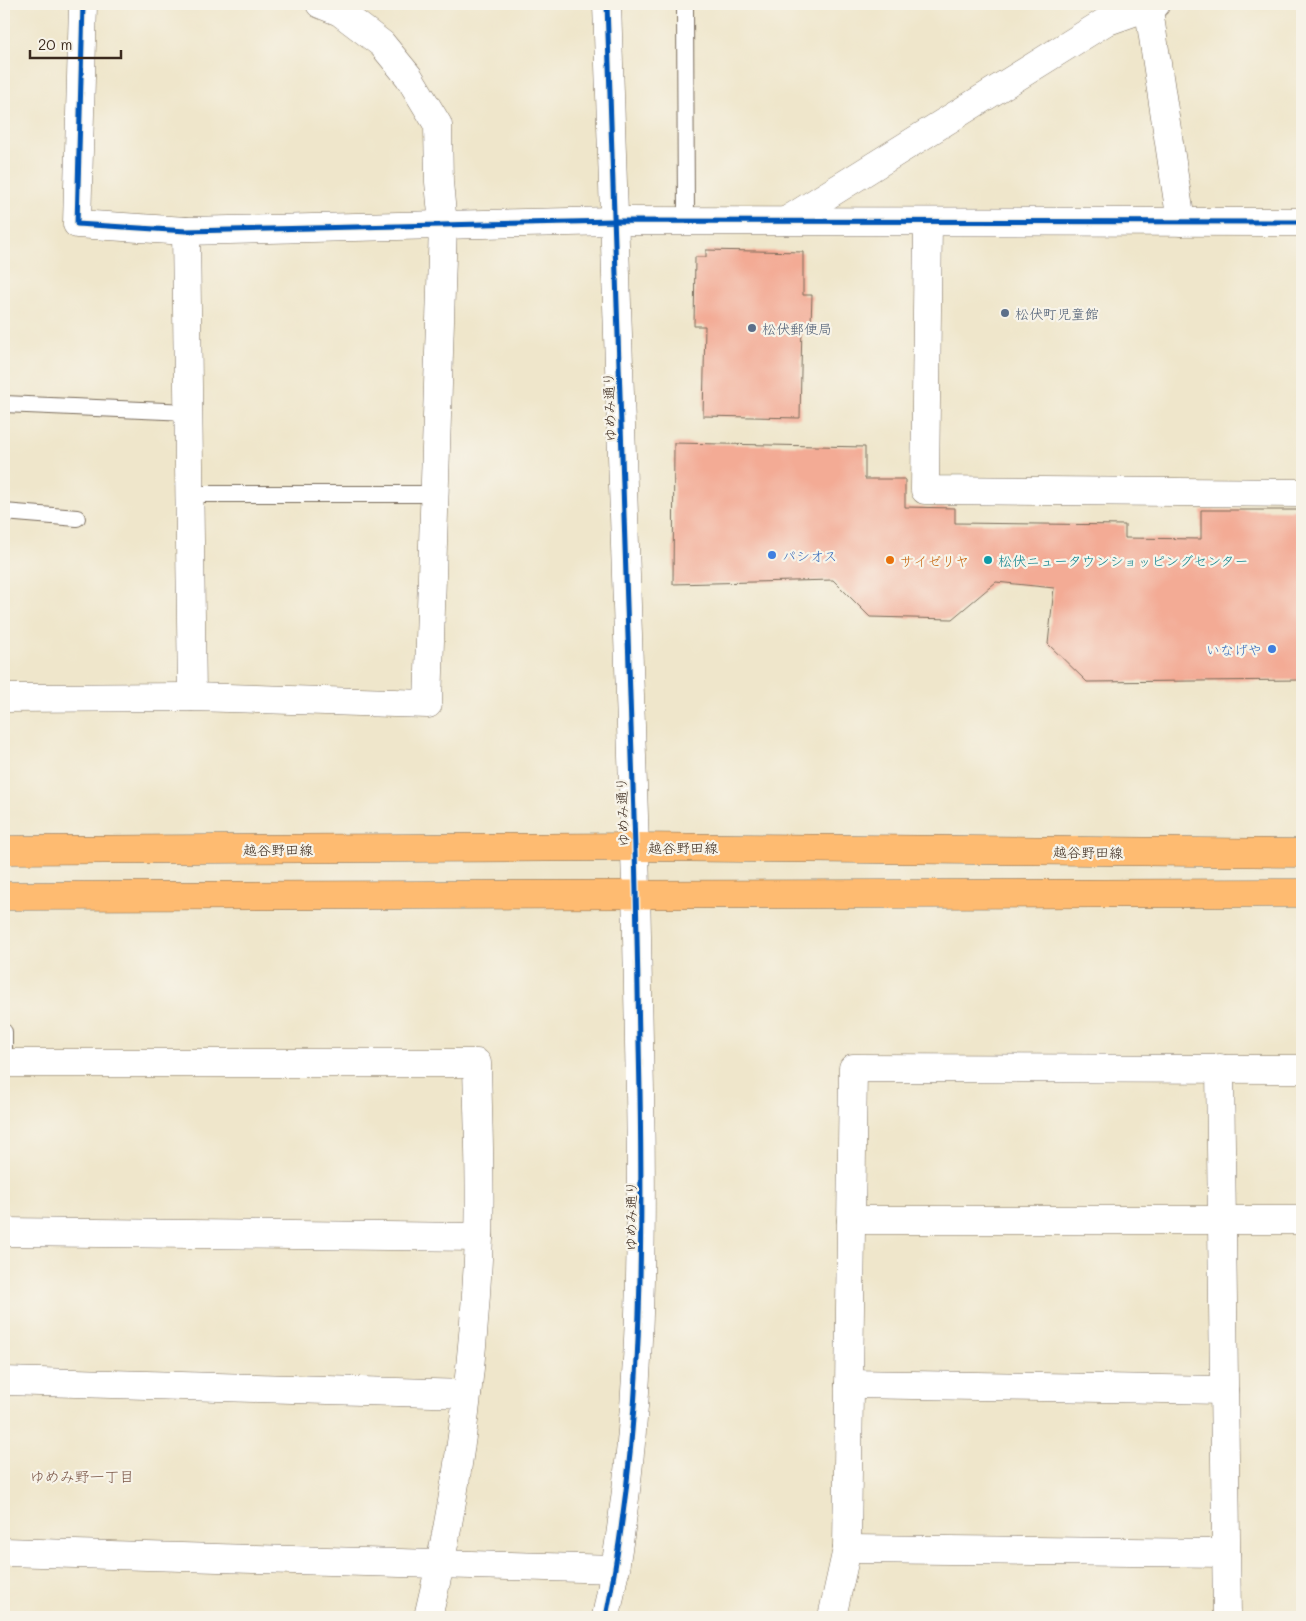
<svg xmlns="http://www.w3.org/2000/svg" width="1306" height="1621" font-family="Mali,'Klee One',sans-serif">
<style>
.building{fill:#f3ab95}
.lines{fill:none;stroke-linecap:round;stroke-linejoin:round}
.service-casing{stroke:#7a6c5b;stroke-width:18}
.minor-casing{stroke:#7a6c5b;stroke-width:29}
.tertiary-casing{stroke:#7a6c5b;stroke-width:29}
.primary-casing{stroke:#7a6c5b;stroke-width:29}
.service{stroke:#fff;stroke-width:16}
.minor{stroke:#fff;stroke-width:28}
.tertiary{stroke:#fff;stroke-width:28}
.primary{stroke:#febb71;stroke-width:28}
.cycleway-casing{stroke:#f7f3e8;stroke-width:8}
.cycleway{stroke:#0057b8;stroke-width:5}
.service-dot{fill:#5c6f8a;stroke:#f7f3e8;stroke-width:2}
.shop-dot{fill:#3f7fe0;stroke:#f7f3e8;stroke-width:2}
.food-dot{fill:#e8710a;stroke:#f7f3e8;stroke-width:2}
.culture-dot{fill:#0f9aa8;stroke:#f7f3e8;stroke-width:2}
.labels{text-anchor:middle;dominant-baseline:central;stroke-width:4.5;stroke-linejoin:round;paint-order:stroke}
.service-label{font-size:14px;fill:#4e5e75;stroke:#f7f3e8;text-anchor:start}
.street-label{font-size:14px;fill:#3b2a1e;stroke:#f7f3e8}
.shop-label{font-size:14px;fill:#366cbe;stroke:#f7f3e8;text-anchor:start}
.food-label{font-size:14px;fill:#c56008;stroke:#f7f3e8;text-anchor:start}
.culture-label{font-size:14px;fill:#0d838f;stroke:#f7f3e8;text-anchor:start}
.neighbourhood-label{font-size:15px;fill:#7b5748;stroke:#f7f3e8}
</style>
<rect width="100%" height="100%" fill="#f7f3e8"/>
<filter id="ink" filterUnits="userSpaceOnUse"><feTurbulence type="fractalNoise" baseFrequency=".02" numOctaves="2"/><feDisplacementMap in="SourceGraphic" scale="10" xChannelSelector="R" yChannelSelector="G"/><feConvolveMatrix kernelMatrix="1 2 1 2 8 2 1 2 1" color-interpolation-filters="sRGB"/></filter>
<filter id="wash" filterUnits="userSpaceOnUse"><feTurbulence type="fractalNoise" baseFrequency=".0096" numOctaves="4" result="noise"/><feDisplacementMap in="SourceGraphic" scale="20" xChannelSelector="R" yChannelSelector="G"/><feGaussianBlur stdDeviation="1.12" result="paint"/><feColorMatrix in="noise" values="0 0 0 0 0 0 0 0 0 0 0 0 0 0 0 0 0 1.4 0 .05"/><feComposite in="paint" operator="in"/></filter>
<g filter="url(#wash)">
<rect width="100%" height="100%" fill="#efe6cb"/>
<g id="blocks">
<g class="building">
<path d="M 706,250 L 803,252 L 803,295 L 812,295 L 811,324 L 802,324 L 800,418 L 703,416 L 705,326 L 694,326 L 695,257 L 706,257 Z"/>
<path d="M 674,443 L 865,447 L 865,479 L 905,479 L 905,507 L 955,508 L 955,523 L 1125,525 L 1125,538 L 1201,539 L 1201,510 L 1302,510 L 1302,680 L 1087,682 L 1048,644 L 1054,588 L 996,582 L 952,619 L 870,617 L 833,580 L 673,584 Z"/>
</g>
</g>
</g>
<g filter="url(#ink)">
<use href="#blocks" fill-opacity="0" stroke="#7a6c5b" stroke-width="1"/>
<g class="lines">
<defs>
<g id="service">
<path d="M 685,4 L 686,221"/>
<path d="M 4,404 L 188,412"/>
<path d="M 189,494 L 435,494"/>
<path d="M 4,512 L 77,518"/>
<path d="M 4,1032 L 4,1063"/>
</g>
<g id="minor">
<path d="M 83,4 L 77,224 L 186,231 L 614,221 L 1302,222"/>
<path d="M 1148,4 L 1181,222"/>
<path d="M 786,221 L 1105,22 L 1156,4"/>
<path d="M 928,222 L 925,490 L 1302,493"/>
<path d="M 186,231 L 192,697"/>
<path d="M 4,698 L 192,697 L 428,704 L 443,225 L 439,182 L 438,125 L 409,77 L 382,44 L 340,12 L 320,4"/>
<path d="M 4,1063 L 477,1063 C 478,1121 481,1179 479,1237 C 474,1363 458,1495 428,1617"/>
<path d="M 1220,1068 L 1227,1617"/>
<path d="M 851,1220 L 1302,1220"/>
<path d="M 4,1232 L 479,1237"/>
<path d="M 4,1381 L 467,1394"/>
<path d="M 849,1384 L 1224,1390"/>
<path d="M 847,1549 L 1226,1553"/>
<path d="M 4,1552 L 616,1569"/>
<path d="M 832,1617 L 847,1549 L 853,1068 L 1302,1069"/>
</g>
<path id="tertiary" d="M 606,1617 C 641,1444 643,1268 640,1092 C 638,1000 637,908 634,816 C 624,545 616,274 607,4"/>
<g id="primary">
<path d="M 4,850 L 635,847 L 1302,853"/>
<path d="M 4,896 L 1302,893"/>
</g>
</defs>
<use href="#service" class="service-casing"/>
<use href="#minor" class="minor-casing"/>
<use href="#tertiary" class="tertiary-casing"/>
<use href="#primary" class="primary-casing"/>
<use href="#service" class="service"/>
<use href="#minor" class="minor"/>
<use href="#tertiary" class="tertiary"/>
<use href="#primary" class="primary"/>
<defs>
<g id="cycleway">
<path d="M 83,4 L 77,224 L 186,231 L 614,221 L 1302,222"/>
<path d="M 606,1617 C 641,1444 643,1268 640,1092 C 638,1000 637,908 634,816 C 624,545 616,274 607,4"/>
</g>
</defs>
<use href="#cycleway" class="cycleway-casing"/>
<use href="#cycleway" class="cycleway"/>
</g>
</g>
<g class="service-dot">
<circle cx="1005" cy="313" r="5"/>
<circle cx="752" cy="328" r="5"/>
</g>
<g class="shop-dot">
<circle cx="772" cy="555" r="5"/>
<circle cx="1272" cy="649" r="5"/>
</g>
<circle class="food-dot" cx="890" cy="560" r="5"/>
<circle class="culture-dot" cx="988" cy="560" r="5"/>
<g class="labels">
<g class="service-label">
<text x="1015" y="313">松伏町児童館</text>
<text x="762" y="328">松伏郵便局</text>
</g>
<g class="street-label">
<text transform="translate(609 407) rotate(-92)">ゆめみ通り</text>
<text transform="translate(622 812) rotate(-92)">ゆめみ通り</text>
<text x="683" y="847">越谷野田線</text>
<text x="278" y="849">越谷野田線</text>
<text transform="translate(1088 852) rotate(1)">越谷野田線</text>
<text transform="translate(630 1216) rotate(-90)">ゆめみ通り</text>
</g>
<g class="shop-label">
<text x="782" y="555">パシオス</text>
<text x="1262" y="649" text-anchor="end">いなげや</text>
</g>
<g class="food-label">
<text x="900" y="560">サイゼリヤ</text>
</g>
<g class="culture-label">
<text x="998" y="560">松伏ニュータウンショッピングセンター</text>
</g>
<g class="neighbourhood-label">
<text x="82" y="1476">ゆめみ野一丁目</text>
</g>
</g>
<rect width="1306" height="1621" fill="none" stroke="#f7f3e8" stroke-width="20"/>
<path d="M30 50v8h91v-8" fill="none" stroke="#3b2a1e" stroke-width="2.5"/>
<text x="38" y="50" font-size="15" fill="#3b2a1e" stroke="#f7f3e8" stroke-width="4" paint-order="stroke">20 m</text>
</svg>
